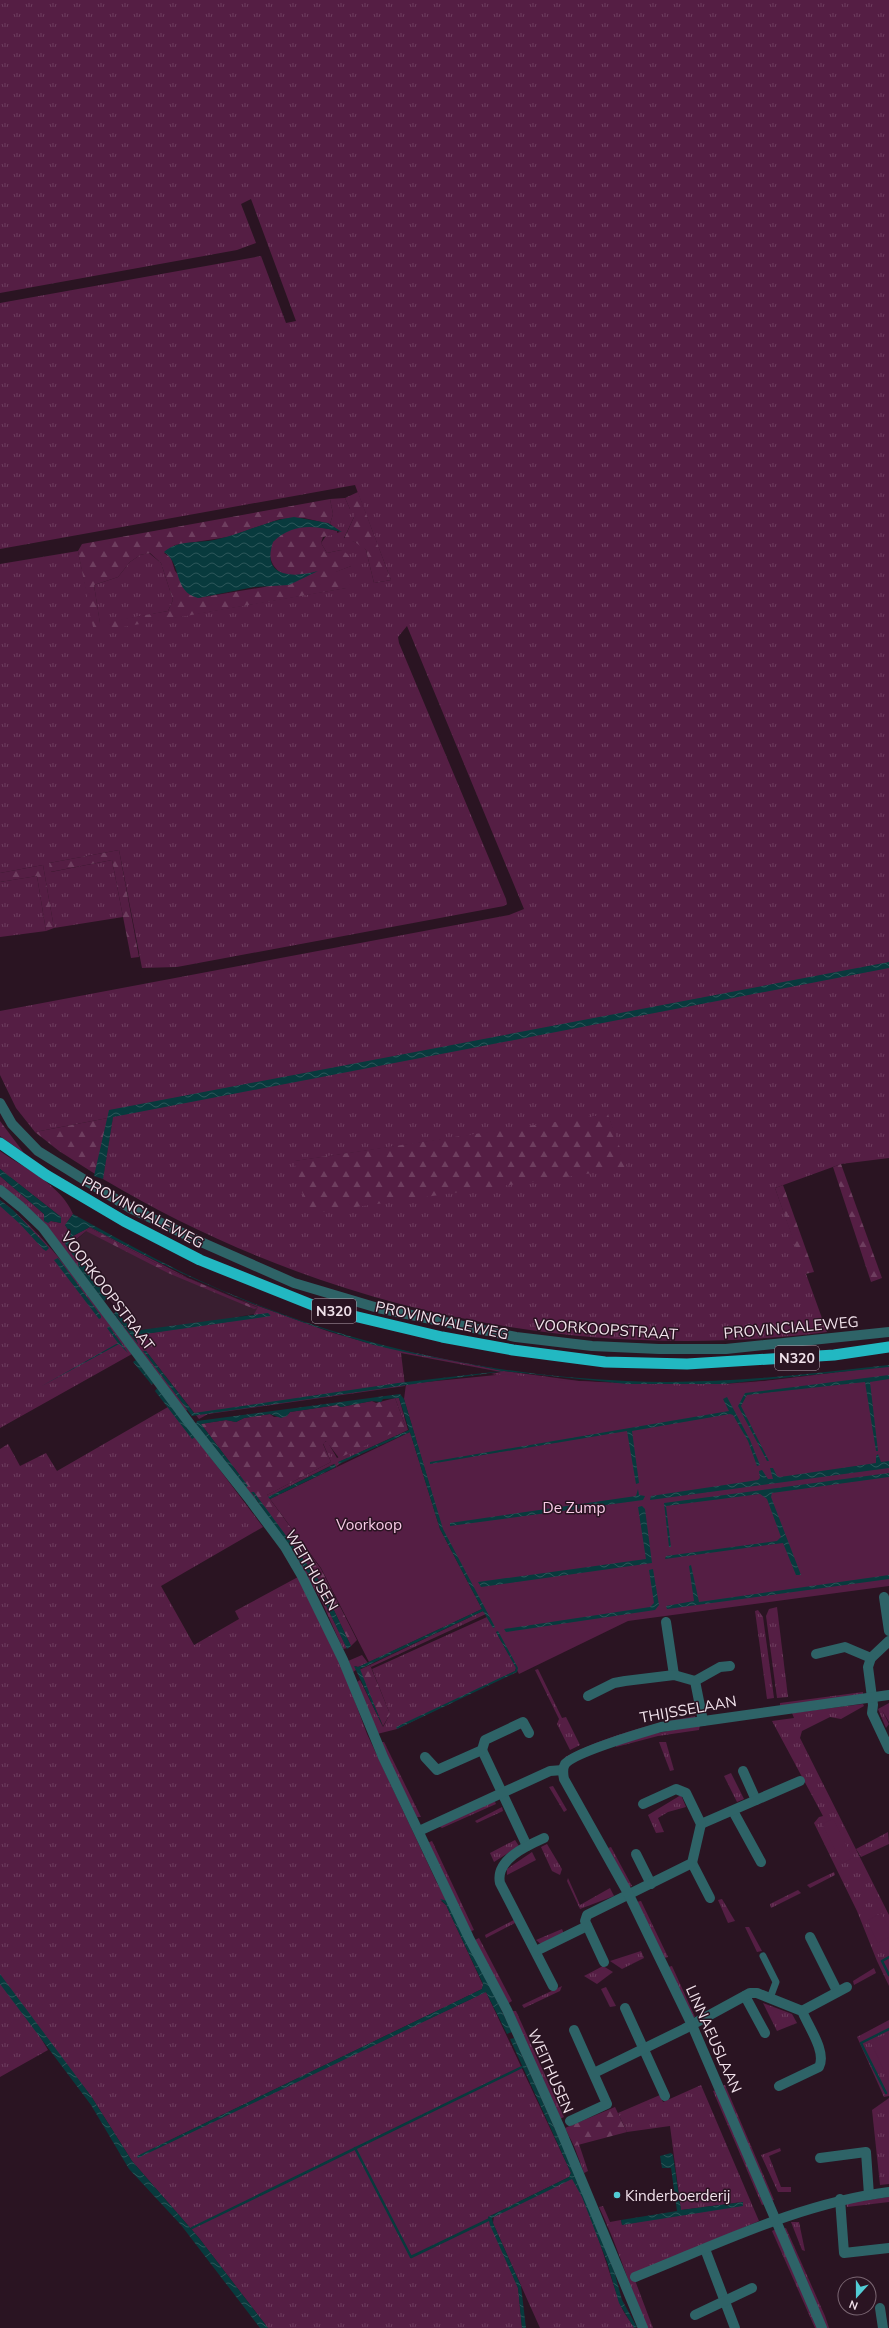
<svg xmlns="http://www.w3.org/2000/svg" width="889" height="2328" font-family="Mulish,sans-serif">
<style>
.built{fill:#391e30}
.grass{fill:url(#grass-tufts);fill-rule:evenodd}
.forest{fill:url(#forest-firs);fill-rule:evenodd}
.green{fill:#551e44}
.water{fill:url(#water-waves)}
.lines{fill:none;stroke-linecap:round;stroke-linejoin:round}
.stream{stroke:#083a3d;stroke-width:2.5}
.pedestrian{stroke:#2e6367;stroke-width:7}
.minor{stroke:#2e6367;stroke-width:10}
.tertiary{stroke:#2e6367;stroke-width:10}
.trunk{stroke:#22b8c2;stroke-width:11}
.poi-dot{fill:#52ccd5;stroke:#2a1422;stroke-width:1.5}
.labels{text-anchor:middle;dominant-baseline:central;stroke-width:3;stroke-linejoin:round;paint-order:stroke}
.shield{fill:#2a1422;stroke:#b5a4af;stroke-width:1}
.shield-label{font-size:14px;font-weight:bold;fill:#f1e2eb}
.street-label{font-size:15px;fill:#f1e2eb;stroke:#2a1422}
.park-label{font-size:15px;fill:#f8cbe6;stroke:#2a1422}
.poi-label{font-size:15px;fill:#f1e2eb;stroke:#2a1422;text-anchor:start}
</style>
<defs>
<pattern id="grass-tufts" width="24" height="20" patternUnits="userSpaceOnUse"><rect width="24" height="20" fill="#551e44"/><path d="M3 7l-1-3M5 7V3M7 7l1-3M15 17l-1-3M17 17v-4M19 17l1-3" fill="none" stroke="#6e3e5f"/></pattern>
<pattern id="forest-firs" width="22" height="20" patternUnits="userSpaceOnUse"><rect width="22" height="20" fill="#551e44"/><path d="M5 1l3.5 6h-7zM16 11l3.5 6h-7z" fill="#6e3e5f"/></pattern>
<pattern id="water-waves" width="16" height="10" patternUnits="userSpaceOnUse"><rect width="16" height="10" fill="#083a3d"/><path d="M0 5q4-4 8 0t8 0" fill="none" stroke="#2c5659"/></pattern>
</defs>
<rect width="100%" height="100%" fill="#2a1422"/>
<path class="built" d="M 90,1228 L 148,1260 L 197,1283 L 269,1311 L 207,1323 L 132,1331 L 70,1245 Z"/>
<g class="grass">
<path d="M 0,0 L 889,0 L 889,1158 L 841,1164 L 775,1188 L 827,1332 C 575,1364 321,1309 103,1179 L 113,1117 L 35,1132 L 16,1108 L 0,1075 L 0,1011 L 509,915 L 524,909 L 407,626 L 398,637 L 399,643 L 506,899 L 507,904 L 504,906 L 177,967 L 142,968 L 119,850 L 49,863 L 51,872 L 112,860 L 123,917 L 54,928 L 43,865 L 0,873 L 0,564 L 78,551 L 95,631 L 346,588 L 335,572 L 351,566 L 341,550 L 327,553 L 321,543 L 326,536 L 340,532 L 330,524 L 333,514 L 330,499 L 345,498 L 350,509 L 354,509 L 354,517 L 344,538 L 360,544 L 366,550 L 374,583 L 391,580 L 355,485 L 0,549 L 0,303 L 261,256 L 286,323 L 296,321 L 251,199 L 241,204 L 256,243 L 237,250 L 0,293 ZM 608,1115 L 626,1168 L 295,1161 Z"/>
<path d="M 149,553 L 161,563 L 173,600 L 168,611 L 100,624 L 94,585 L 118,577 L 130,562 L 140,555 Z"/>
<path d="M 37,876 L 46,931 L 0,937 L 0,882 Z"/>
<path d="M 0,1151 C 24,1168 61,1185 73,1214 L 65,1225 L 71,1234 L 65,1244 L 78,1262 L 79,1268 L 35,1214 L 0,1185 L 0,1176 L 44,1214 L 45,1217 L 51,1221 L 61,1223 L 61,1217 L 0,1169 Z"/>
<path d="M 0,1200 C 52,1239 92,1302 132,1354 L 0,1428 Z"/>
<path d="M 90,1227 L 192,1280 L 236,1298 L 330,1332 L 375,1345 L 504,1371 L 579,1381 L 627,1384 L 723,1384 L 779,1380 L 780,1385 L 684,1388 L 531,1379 L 491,1374 L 501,1372 L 401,1353 L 405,1386 L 208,1414 L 199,1419 L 146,1351 L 144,1351 L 188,1410 L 184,1411 L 110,1313 L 113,1313 L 138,1344 L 135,1337 L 138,1335 L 266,1314 L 253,1316 L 258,1307 L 169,1270 L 90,1228 L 69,1245 L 68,1242 L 73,1236 Z"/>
<path d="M 395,1398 L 399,1398 L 408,1430 L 339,1462 L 339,1464 L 336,1467 L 334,1464 L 268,1497 L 267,1495 L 331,1462 L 323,1443 L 327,1441 L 337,1458 L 405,1425 Z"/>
<path d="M 168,1407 L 192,1438 L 195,1437 L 263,1527 L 161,1586 L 194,1645 L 239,1619 L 235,1611 L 298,1577 L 338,1656 L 367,1734 L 437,1883 L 448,1901 L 441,1901 L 446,1905 L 483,1985 L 482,1989 L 137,2156 L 486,1992 L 571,2173 L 569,2177 L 488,2217 L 518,2288 L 522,2328 L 268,2328 L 199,2238 L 132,2161 L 91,2096 L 26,2013 L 48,2050 L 0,2077 L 0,1449 L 8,1444 L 20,1466 L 46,1453 L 57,1471 Z"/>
<path d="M 196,1424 L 254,1492 L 257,1502 L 315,1583 L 347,1648 L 343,1649 L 321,1600 L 297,1560 Z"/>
<path d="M 777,1607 L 788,1697 L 777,1698 L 766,1616 L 769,1609 Z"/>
<path d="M 758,1610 L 763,1617 L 774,1698 L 767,1699 L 755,1611 Z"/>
<path d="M 483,1611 L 486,1614 L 371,1667 L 370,1665 Z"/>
<path d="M 487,1617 L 493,1627 L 495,1627 L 498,1631 L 496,1632 L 516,1668 L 515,1671 L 397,1729 L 377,1734 L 357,1682 L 360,1680 L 383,1727 L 390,1714 L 372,1669 Z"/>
<path d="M 362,1655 L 368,1663 L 358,1667 L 355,1666 L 356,1670 L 353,1672 L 348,1661 Z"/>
<path d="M 538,1669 L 562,1718 L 566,1717 L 580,1745 L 570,1750 L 557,1724 L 559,1719 L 535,1670 Z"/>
<path d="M 863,1692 L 863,1695 L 780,1706 L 780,1703 Z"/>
<path d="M 889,1703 L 889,1722 L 882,1710 L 889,1724 L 886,1728 L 878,1709 Z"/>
<path d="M 863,1704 L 864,1706 L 841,1719 L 830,1717 L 802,1731 L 800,1738 L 889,1915 L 889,1986 L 877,1961 L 857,1911 L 814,1823 L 819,1817 L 823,1816 L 772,1721 L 794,1718 L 792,1713 Z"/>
<path d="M 695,1716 L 696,1720 L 567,1760 L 565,1757 C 607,1736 648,1724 695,1716 Z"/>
<path d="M 700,1725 L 699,1730 L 658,1736 L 616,1747 L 616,1744 L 652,1734 Z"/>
<path d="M 380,1742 L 384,1742 L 421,1817 L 417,1817 Z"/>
<path d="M 659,1742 L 666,1742 L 674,1770 L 670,1771 Z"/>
<path d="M 731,1773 L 744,1799 L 737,1802 L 724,1776 Z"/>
<path d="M 553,1786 L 567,1810 L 564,1812 L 549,1787 Z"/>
<path d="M 681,1795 L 686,1807 L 668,1812 L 658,1818 L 664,1832 L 656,1833 L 648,1815 Z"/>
<path d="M 494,1800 L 496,1804 L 442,1828 L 439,1826 Z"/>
<path d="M 502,1807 L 503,1811 L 477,1823 L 475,1821 Z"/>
<path d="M 888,1832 L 889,1844 L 861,1857 L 856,1849 Z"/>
<path d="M 515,1840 L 519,1846 L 494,1862 L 490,1853 Z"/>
<path d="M 432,1841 L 474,1930 L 469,1932 L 427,1843 Z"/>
<path d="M 547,1844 L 562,1869 L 560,1875 L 552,1871 L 541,1847 Z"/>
<path d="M 611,1847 L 632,1886 L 629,1887 L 608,1848 Z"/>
<path d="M 532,1852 L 536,1860 L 507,1875 L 507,1869 Z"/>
<path d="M 834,1872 L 835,1875 L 810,1888 L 807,1885 Z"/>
<path d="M 568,1878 L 580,1905 L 610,1888 L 614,1896 L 580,1909 L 567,1881 Z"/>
<path d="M 798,1890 L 801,1893 L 771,1908 L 770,1904 Z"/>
<path d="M 722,1899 L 735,1921 L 728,1923 L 718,1900 Z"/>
<path d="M 641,1901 L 668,1957 L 665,1958 L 636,1902 Z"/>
<path d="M 514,1920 L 515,1923 L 486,1938 L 485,1935 Z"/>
<path d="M 745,1927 L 749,1927 L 762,1951 L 757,1952 Z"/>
<path d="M 562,1929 L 564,1934 L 542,1945 L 536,1940 Z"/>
<path d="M 479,1938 L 512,2001 L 507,2004 L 475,1940 Z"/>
<path d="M 641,1951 L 644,1958 L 622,1969 L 610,1961 Z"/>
<path d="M 603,1966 L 613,1972 L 597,1984 L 584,1976 Z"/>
<path d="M 672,1966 L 695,2017 L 693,2017 L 668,1967 Z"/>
<path d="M 874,1968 L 876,1973 L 854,1985 L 853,1981 Z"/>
<path d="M 562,1986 L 560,1991 L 524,2008 L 522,2005 Z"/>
<path d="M 606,1987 L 616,2006 L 610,2007 L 601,1989 Z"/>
<path d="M 763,2003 L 792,2014 L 797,2023 L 777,2031 Z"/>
<path d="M 512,2011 L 516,2011 L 564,2117 L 560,2119 Z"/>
<path d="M 889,2020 L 889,2096 L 884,2097 L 857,2037 Z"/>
<path d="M 701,2085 L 759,2221 L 633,2275 L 653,2328 L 646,2328 C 630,2287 618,2247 599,2207 L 603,2206 L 610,2222 L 621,2220 L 622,2225 L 742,2202 L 681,2210 L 670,2126 L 627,2132 L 618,2113 L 660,2095 L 663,2102 Z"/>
<path d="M 722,2085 L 725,2085 L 774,2200 L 769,2201 Z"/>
<path d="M 717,2090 L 765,2204 L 762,2205 L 713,2091 Z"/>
<path d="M 889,2098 L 889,2184 L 880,2185 L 872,2110 Z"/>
<path d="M 579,2144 L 588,2171 L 584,2173 L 574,2146 Z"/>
<path d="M 780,2148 L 781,2151 L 769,2156 L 781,2187 L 791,2187 L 791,2192 L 778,2192 L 761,2155 Z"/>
<path d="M 572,2178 C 583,2186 613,2283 619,2301 C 622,2311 629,2320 635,2328 L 540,2328 L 493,2223 L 494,2216 Z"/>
<path d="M 889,2197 L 889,2202 L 847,2207 L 846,2203 Z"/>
<path d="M 791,2222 L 799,2222 L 805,2251 L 802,2250 Z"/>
<path d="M 786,2228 L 825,2316 L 829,2328 L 825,2328 L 782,2229 Z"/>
<path d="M 776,2229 L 818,2328 L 815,2328 L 772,2231 Z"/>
</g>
<g class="forest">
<path d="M 358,492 L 391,580 L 374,583 L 366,550 L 355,542 L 345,541 L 344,539 L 354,517 L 354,509 L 350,509 L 345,498 Z"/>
<path d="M 330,499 L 333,514 L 330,524 L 304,518 L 280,519 L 228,537 L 175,545 L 164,553 L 171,558 L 175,571 L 198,598 L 270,586 L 316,572 C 308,574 300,577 291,576 C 275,575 264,556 273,541 C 287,521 318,526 337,531 L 337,534 L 323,537 L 321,543 L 327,553 L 341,550 C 349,554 351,557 351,566 L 336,572 L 345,582 L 347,588 L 94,632 L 78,551 L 82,544 ZM 150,553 L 161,563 L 173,600 L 168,611 L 100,623 L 94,585 L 118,577 L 130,562 L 140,555 Z"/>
<path d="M 119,850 L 139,957 L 131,958 L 112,860 L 50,872 L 49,863 Z"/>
<path d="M 43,865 L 54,928 L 46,931 L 37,876 L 0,882 L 0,873 Z"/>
<path d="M 608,1114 L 627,1168 L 308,1214 L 294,1161 Z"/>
<path d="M 113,1117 L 103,1179 L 59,1151 L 35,1132 Z"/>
<path d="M 0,1121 L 24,1153 L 0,1136 Z"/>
<path d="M 841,1164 L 882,1278 L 871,1282 L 833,1167 Z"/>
<path d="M 783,1185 L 814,1272 L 805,1274 L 775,1188 Z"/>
<path d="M 90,1228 L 169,1270 L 258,1308 L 254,1309 L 168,1273 L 86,1231 Z"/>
<path d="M 395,1398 L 405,1425 L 403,1428 L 339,1458 L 326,1441 L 323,1444 L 331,1462 L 267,1495 L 321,1569 L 357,1640 L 351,1646 L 321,1583 L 201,1424 L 226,1420 L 236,1422 L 244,1418 L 270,1414 L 274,1417 L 287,1416 L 290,1412 L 337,1405 L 341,1407 L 372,1401 L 376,1403 Z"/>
<path d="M 370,1665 L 390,1714 L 383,1726 L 359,1670 Z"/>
<path d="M 615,2107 L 627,2132 L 574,2146 L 565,2128 Z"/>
</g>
<g class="green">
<path d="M 889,1366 L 889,1586 L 628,1621 L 519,1674 L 443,1531 L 404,1399 L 406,1384 L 506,1374 L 558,1380 L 685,1386 L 731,1385 Z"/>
<path d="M 410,1432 L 440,1529 L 482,1609 L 369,1662 L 321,1568 L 270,1499 Z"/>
<path d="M 833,1819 L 853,1858 L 842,1863 L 822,1824 Z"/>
<path d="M 881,1913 L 889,1929 L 889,1937 L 878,1943 L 867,1921 Z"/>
<path d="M 889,2033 L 889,2081 L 870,2041 Z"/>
</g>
<g class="water">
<path d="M 294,517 L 328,523 L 342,532 C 316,526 294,522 273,542 C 261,578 293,578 318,571 L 289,585 L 254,587 L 198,598 C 173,592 182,563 164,552 C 177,541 191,543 208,541 C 237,537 264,521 294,517 Z"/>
<path d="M 889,962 L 889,968 L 113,1117 L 103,1179 L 94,1176 L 109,1110 Z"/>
<path d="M 0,1169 L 61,1217 L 61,1223 L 51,1221 L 48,1223 L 44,1221 L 44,1214 L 0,1176 Z"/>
<path d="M 0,1200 L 13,1210 L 49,1248 L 46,1251 L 43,1249 L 20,1224 L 0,1206 Z"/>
<path d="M 73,1214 C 111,1235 150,1257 190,1276 C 324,1339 477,1375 626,1381 C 714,1385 802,1375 889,1365 L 889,1367 L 723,1384 L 627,1384 L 504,1371 L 192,1416 L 143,1351 L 146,1351 L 194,1413 L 398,1383 L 502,1371 C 459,1361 416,1356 374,1345 C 275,1317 181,1276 90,1227 L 73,1236 L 69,1244 L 109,1298 L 104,1301 L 79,1268 L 78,1262 L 65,1244 L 71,1234 L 65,1225 Z"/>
<path d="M 58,1258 L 101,1316 L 101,1318 L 99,1319 L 54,1260 Z"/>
<path d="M 116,1311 L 133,1331 L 268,1313 L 271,1316 L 138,1335 L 135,1337 L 138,1344 L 114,1314 Z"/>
<path d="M 109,1326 L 128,1353 L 119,1344 L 40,1387 L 118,1343 L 107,1328 Z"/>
<path d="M 136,1360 L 153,1383 L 152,1385 L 133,1362 Z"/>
<path d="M 889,1375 L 889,1379 L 870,1382 L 878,1451 L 876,1451 L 865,1382 L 747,1395 L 741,1406 L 769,1461 L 767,1461 L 738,1406 L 745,1393 Z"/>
<path d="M 157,1388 L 195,1437 L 192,1439 L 155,1391 Z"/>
<path d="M 400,1394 L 404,1399 L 443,1529 L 495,1627 L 493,1628 L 483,1611 L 360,1669 L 383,1727 L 354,1666 L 358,1667 L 482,1609 L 440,1529 L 410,1432 L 339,1464 L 338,1462 L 409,1430 L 399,1398 L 383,1399 L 381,1402 L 372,1401 L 341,1407 L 337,1405 L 290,1412 L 287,1416 L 281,1418 L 270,1414 L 244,1418 L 236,1422 L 226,1420 L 201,1424 L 248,1486 L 246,1487 L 196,1424 L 197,1421 Z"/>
<path d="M 727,1397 L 750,1440 L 760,1465 L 757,1466 L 748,1441 L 733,1415 L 730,1414 L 632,1431 L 639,1483 L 636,1484 L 627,1431 L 430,1464 L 430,1462 L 729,1411 L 723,1399 Z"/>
<path d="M 878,1454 L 881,1462 L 889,1461 L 889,1468 L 650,1500 L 651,1496 L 758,1480 L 760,1478 L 759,1471 L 762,1470 L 768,1479 L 773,1479 L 770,1468 L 773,1468 L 777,1476 L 780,1477 L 876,1463 L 876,1456 Z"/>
<path d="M 335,1464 L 336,1467 L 270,1499 L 268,1497 Z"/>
<path d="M 889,1473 L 889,1477 L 772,1493 L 771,1497 L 801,1575 L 796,1575 L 783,1543 L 665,1559 L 666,1556 L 777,1541 L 781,1537 L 767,1499 L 760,1494 L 666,1506 L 671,1547 L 669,1547 L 664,1503 Z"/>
<path d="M 638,1489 L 639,1495 L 645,1496 L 643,1500 L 450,1526 L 450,1523 L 636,1496 Z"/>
<path d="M 251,1492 L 254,1492 L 259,1499 L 321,1583 L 351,1646 L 347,1649 L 317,1586 Z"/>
<path d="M 638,1507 L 642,1506 L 645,1509 L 652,1563 L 481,1587 L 478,1582 L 646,1559 Z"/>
<path d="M 691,1565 L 699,1602 L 889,1575 L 889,1579 L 667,1609 L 666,1606 L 694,1601 L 689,1566 Z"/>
<path d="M 653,1569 L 659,1605 L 655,1610 L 506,1632 L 504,1629 L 650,1607 L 654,1603 L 649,1570 Z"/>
<path d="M 498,1631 L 518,1668 L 517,1672 L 397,1729 L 396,1727 L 515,1671 L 516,1668 L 496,1632 Z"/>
<path d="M 440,1899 L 448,1901 L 512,2032 L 507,2034 L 486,1992 L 138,2158 L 137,2156 L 482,1989 L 483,1984 L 446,1905 Z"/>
<path d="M 0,1974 L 91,2096 L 132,2161 L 199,2238 L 268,2328 L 260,2328 L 181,2225 L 129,2169 L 91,2105 L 0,1984 Z"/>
<path d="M 514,2038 L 585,2196 L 615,2274 L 622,2300 L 637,2327 L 634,2328 L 619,2303 L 607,2262 L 582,2197 L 572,2179 L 492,2218 L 493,2223 L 521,2286 L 526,2328 L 522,2328 L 518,2288 L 490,2225 L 488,2217 L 569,2177 L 571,2173 L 510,2039 Z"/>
<path d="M 671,2153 L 673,2155 L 681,2210 L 743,2202 L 743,2206 L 622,2225 L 621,2220 L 677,2211 L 671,2168 L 662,2168 L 660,2156 Z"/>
</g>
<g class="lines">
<g class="stream">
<path d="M 889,1957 L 882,1961 L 889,1975"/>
<path d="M 886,2093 L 861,2043 L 889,2029"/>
<path d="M 355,2148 L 411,2257 L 488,2220"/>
<path d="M 192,2228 L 522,2067"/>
</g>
<path class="pedestrian" d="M 763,1956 L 776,1982 L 770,1998"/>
<g class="minor">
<path d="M 0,1103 L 12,1124 L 38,1151 L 130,1208 L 201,1242 L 294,1283 L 378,1308 L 516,1337 L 592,1346 L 659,1349 L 726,1349 L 889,1332"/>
<path d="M 0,1190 L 21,1207 L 43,1228 L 190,1424 L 250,1500 L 285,1547 L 302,1576 L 343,1660 L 383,1757 L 469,1938 L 507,2010 L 559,2126 L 643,2328"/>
<path d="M 884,1597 L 889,1631"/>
<path d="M 666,1622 L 674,1675"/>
<path d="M 889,1641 L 871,1658 L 868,1667 L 873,1705 L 872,1713 L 889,1749"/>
<path d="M 816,1654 L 845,1647 L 871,1658"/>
<path d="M 695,1681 L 720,1667 L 730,1666"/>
<path d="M 588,1696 L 614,1683 L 625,1681 L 674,1675 L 695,1681 L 703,1721"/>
<path d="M 482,1750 L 527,1846"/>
<path d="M 425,1757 L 437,1770 L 482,1750 L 485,1740 L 523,1722 L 529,1733"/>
<path d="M 743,1771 L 756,1800"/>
<path d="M 733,1811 L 761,1862"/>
<path d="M 701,1824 L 800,1781"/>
<path d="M 419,1831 L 550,1771 L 563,1770"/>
<path d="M 544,1838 C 526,1846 495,1860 500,1883 L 553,1986"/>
<path d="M 636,1854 L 651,1884"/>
<path d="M 692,1863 L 710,1898"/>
<path d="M 810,1937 L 837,1991"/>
<path d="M 536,1951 L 587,1926"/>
<path d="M 604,1962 L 585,1921 L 587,1915 L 692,1863 L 701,1824 L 686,1793 L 676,1789 L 643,1804"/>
<path d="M 745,1996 L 765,2033"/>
<path d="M 625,2008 L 665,2096"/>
<path d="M 802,2011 L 847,1987"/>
<path d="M 594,2073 L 684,2029 L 750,1993 L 757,1993 L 802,2011 C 808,2026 827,2052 819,2067 L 779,2086"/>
<path d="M 570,2121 L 607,2104 L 574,2030"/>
<path d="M 820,2158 L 866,2152 L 869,2195"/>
<path d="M 840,2199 L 844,2253 L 889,2248"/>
<path d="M 705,2249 L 735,2328"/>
<path d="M 635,2277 C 718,2244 800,2203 889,2192"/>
<path d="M 880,2308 L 883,2328"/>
<path d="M 695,2315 L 752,2288"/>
</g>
<path class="tertiary" d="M 822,2328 L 692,2025 L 629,1895 L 564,1779 C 563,1774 562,1769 565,1764 C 575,1752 644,1732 661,1727 L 889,1695"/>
<path class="trunk" d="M 0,1143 L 46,1175 L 124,1221 L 200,1260 L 320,1308 L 442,1337 L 513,1350 L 605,1362 L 687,1364 L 834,1355 L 889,1347"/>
</g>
<circle class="poi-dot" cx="617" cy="2195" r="4"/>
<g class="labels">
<g class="shield">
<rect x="312" y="1299" width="44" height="24" rx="3"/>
<rect x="775" y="1346" width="44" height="24" rx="3"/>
</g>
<g class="shield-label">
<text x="334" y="1311">N320</text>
<text x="797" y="1358">N320</text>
</g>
<g class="street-label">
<text transform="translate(143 1212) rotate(28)">PROVINCIALEWEG</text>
<text transform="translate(108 1291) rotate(53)">VOORKOOPSTRAAT</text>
<text transform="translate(442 1320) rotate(12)">PROVINCIALEWEG</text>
<text transform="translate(791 1327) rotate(-5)">PROVINCIALEWEG</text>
<text transform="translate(606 1329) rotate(4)">VOORKOOPSTRAAT</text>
<text transform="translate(312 1570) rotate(60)">WEITHUSEN</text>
<text transform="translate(688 1709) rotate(-10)">THIJSSELAAN</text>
<text transform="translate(714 2039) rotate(66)">LINNAEUSLAAN</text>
<text transform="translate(551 2071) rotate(66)">WEITHUSEN</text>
</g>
<g class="park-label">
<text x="574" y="1507">De Zump</text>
<text x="369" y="1524">Voorkoop</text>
</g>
<g class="poi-label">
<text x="625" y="2195">Kinderboerderij</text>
</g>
</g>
<g transform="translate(857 2296) rotate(201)"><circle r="19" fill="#2a1422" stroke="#7a6672"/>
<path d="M0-3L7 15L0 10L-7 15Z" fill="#52ccd5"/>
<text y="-6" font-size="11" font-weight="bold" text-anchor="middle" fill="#f1e2eb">N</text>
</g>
</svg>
